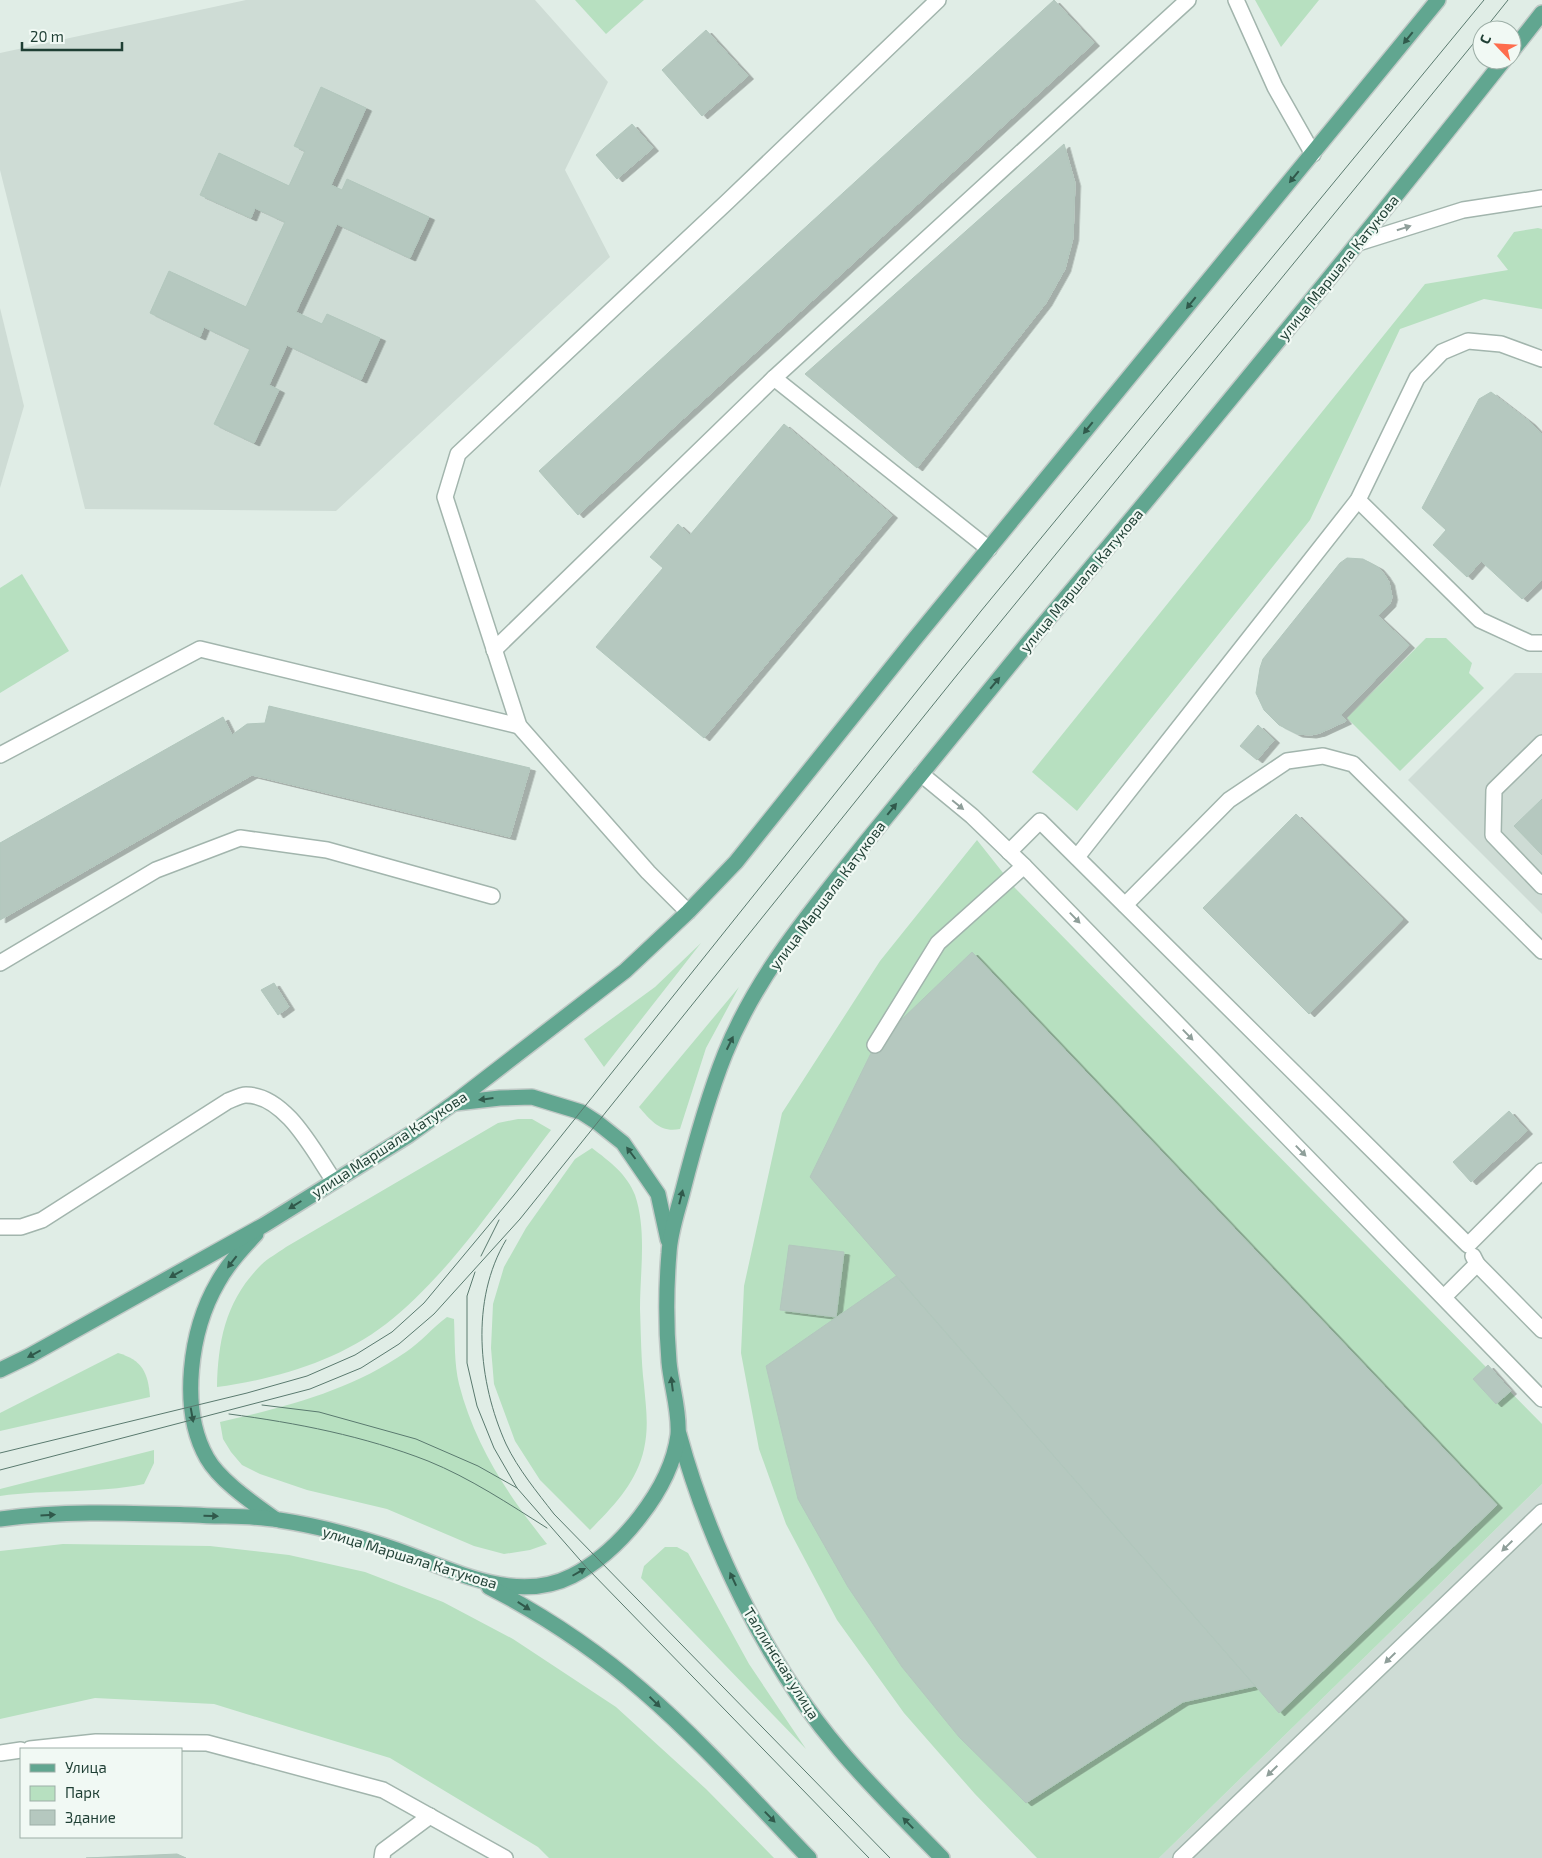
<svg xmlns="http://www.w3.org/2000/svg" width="1542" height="1858" font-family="'Exo 2',sans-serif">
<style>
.built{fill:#cedcd5}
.green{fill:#b7e0c0}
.building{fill:#b5c8bf;stroke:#b2c7bd;filter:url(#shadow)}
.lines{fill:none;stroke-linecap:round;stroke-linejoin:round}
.minor-casing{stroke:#a2b5ad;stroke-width:18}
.major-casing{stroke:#c0c9c6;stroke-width:18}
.minor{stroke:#fff;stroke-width:15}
.major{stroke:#61a690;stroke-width:15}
.tram{stroke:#5a7a6f;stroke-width:1}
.oneway{fill:#30594b}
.oneway2{fill:#8f9f9a}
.labels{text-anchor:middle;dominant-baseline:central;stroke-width:4.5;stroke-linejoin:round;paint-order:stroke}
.street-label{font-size:15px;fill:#1f3f34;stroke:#f1f9f4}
</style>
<defs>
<filter id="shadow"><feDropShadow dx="5.5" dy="3" stdDeviation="0" flood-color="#0004"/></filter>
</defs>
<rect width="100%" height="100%" fill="#e0ede6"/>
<g class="built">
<path d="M 246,0 L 535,0 L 608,82 L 565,170 L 610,257 L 336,511 L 85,509 L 0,170 L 0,53 Z"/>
<path d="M 0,308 L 24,406 L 0,488 Z"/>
<path d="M 1515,673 L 1542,673 L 1542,914 L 1408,780 Z"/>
<path d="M 1542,1484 L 1542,1858 L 1159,1858 Z"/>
</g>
<g class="green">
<path d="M 575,0 L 644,0 L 606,34 Z"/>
<path d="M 1255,0 L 1319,0 L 1281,47 Z"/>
<path d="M 1538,228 L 1542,229 L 1542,309 L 1484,299 L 1400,329 L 1310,520 L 1077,811 L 1032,772 L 1425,284 L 1508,270 L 1497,256 L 1514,232 Z"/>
<path d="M 22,574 L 69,651 L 0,693 L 0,588 Z"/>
<path d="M 1426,638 L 1446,638 L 1472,663 L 1469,673 L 1484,688 L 1400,771 L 1347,718 Z"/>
<path d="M 977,840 L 1015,888 L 1542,1424 L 1542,1484 L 1159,1858 L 1037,1858 L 975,1794 L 904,1713 L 837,1620 L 786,1524 L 759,1449 L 741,1353 L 744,1286 L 782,1113 L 880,961 Z"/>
<path d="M 701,943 L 604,1067 L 584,1039 L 655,987 Z"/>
<path d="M 739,987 L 706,1048 L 680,1129 C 661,1133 651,1121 639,1107 Z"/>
<path d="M 518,1119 L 532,1119 L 551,1130 C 501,1195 451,1273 386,1324 C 338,1361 276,1379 217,1387 C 218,1340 226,1300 261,1265 C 268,1258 278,1253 286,1247 L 498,1123 Z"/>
<path d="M 592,1148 C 609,1161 627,1174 635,1195 C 647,1231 640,1271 640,1309 C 641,1334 641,1360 644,1385 C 646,1408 649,1426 644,1449 C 637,1482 613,1507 590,1530 L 540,1480 L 515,1441 L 494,1384 L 491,1348 L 493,1304 L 504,1267 L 526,1228 L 575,1159 Z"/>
<path d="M 447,1317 L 454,1319 C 455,1340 454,1364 459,1384 C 475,1446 508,1495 547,1544 L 530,1550 L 504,1554 L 474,1546 L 387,1509 L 307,1490 L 260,1474 L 242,1465 L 231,1452 L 223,1439 L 220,1422 C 285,1407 350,1391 406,1352 C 421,1342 432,1328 447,1317 Z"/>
<path d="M 118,1353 C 142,1360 148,1372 150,1397 L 0,1431 L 0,1413 Z"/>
<path d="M 154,1450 L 154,1463 L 144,1484 C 97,1494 47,1489 0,1496 L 0,1489 Z"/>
<path d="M 63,1544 L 210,1546 L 289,1555 L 365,1572 L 443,1602 L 513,1639 L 616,1707 L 706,1789 L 774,1858 L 549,1858 L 538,1847 L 390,1758 L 214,1704 L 95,1698 L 0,1719 L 0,1551 Z"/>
<path d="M 665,1547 L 677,1547 L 688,1553 L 749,1664 L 806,1749 L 641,1578 L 644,1566 Z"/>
</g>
<g class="building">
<path d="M 1054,0 L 1094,43 L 578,515 L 539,471 Z"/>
<path d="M 706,30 L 748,76 L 702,116 L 662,70 Z"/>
<path d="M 321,87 L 366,108 L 331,185 L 342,190 L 347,179 L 429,217 L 410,258 L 337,224 L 296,312 L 322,324 L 327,314 L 380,338 L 361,380 L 287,345 L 269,385 L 279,390 L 254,443 L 214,424 L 250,349 L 204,327 L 200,337 L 150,313 L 169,271 L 246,307 L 285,222 L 255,208 L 251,218 L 200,195 L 219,153 L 289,186 L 305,151 L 294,146 Z"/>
<path d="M 632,124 L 653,148 L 617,179 L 596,155 Z"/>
<path d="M 1064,144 L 1075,183 L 1073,238 L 1065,269 L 1046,303 L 917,468 L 805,374 Z"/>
<path d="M 1491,392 L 1530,422 L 1542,435 L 1542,580 L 1522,599 L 1481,561 L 1467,577 L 1433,545 L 1446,530 L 1422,508 L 1479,399 Z"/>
<path d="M 784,424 L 892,515 L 704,738 L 596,647 L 663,568 L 650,557 L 678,524 L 690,535 Z"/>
<path d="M 1347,558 L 1363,559 L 1378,567 L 1384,574 L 1389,582 L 1392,597 L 1390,604 L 1378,616 L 1409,645 L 1341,715 L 1346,721 L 1320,733 L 1311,735 L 1297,734 L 1279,725 L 1264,710 L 1256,693 L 1260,668 L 1263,659 L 1340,563 Z"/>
<path d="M 269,706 L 530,768 L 510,837 L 252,775 L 0,920 L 0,843 L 223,717 L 232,735 L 247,724 L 265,723 Z"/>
<path d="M 1258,725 L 1274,740 L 1257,760 L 1240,746 Z"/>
<path d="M 1542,799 L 1542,855 L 1514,826 Z"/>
<path d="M 1296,814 L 1403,919 L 1309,1014 L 1203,908 Z"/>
<path d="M 972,952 L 1497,1505 L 1279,1713 L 810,1177 L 875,1045 Z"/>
<path d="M 274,983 L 289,1007 L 278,1015 L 261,990 Z"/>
<path d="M 1509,1111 L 1527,1131 L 1471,1182 L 1453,1162 Z"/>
<path d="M 789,1245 L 844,1252 L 836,1317 L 780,1310 Z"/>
<path d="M 896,1276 L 1255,1686 L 1183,1702 L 1026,1803 L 959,1737 L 902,1667 L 848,1587 L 798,1499 L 766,1366 Z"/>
<path d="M 1488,1365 L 1511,1391 L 1496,1404 L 1473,1379 Z"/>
<path d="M 177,1854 L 186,1858 L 86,1858 Z"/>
</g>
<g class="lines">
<defs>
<g id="minor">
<path d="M 1236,0 L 1275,87 L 1313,154"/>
<path d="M 1358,243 L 1463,210 L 1542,198"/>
<path d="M 774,378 L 989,549"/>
<path d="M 1358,500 L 1480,620 L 1530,643 L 1542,643"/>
<path d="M 494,650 L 774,378 L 1188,0"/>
<path d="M 1542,743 L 1494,790 L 1493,835 L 1542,886"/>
<path d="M 0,755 L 200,649 L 519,726"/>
<path d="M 921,774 L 972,816 L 1024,866 L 1542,1399"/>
<path d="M 1009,852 L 1040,821 L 1468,1245 L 1542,1171"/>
<path d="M 1077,857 L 1358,500 L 1417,378 L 1442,352 L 1468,341 L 1501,344 L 1542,359"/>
<path d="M 1125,905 L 1229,800 L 1287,761 L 1323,756 L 1353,764 L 1542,951"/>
<path d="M 688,912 L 648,872 L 519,726 L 445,497 L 458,454 L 727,202 L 938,0"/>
<path d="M 0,963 L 156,870 L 240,838 L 327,850 L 492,896"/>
<path d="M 875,1045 L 938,943 L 1024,866"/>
<path d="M 0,1227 L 21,1227 L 42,1220 L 228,1101 C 233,1099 241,1095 246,1095 C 286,1095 314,1152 334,1181"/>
<path d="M 1477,1264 L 1542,1330"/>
<path d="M 1444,1297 L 1477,1264 L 1473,1256"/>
<path d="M 30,1749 L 96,1742 L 207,1743 L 383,1790 L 505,1858"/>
<path d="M 0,1753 L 21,1750"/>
<path d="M 382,1858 L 383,1851 L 430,1816"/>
<path d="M 1181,1858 L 1542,1512"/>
</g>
<g id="major">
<path d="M 1512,51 L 1542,13"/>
<path d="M 456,1103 L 500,1098 L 532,1097 L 581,1112 L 598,1123 L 623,1143 L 658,1194 L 668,1240"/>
<path d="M 256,1234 C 242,1249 228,1264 218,1282 C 190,1330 179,1409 207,1458 C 220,1481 253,1503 275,1519"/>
<path d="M 0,1370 L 29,1356 L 264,1225 L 409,1135 L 454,1103 L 625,971 L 688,912 L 736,862 L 913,641 L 1438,0"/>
<path d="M 679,1434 C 709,1544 766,1663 840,1750 C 872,1788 908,1823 942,1858"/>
<path d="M 0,1519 C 64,1510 130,1513 194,1515 C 222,1517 252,1515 279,1520 C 319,1526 359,1537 397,1550 C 451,1569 515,1605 572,1576 C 619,1552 671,1489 678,1435 C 680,1412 671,1385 669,1362 C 666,1326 666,1289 669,1253 C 670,1233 677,1213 682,1194 C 694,1147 707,1099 725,1054 C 757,974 813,909 866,842 C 919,776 973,710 1027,644 C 1189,451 1348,257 1504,60"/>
<path d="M 489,1587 C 543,1615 597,1651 643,1691 C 702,1742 755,1802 809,1858"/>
</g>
</defs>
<use href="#minor" class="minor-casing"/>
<use href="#major" class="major-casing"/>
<use href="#minor" class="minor"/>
<use href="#major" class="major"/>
<g class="tram">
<path d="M 1484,30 L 1508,0"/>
<path d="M 506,1240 C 470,1300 478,1382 506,1444 C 518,1469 537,1492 554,1514 L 890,1858"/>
<path d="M 481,1256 L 499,1220"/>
<path d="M 475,1272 L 467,1296 L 467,1363 L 477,1406 L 494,1448 L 517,1488 L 587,1568 L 869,1858"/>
<path d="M 262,1405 L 319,1412 L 416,1439 L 478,1466 L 517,1488"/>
<path d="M 229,1414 C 297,1423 364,1436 428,1461 C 470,1478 509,1504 547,1528"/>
<path d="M 0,1453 L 247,1393 L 307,1376 L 355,1355 L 392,1332 L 424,1303 L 514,1195 L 981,611 L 1484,0"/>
<path d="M 0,1470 L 310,1389 L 361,1368 L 399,1344 L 434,1314 L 520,1219 L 957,675 L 1482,33"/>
</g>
</g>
<defs><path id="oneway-solid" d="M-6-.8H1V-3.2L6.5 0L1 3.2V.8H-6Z" transform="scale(1.25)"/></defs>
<g class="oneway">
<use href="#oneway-solid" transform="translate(1408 38) rotate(129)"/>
<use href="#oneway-solid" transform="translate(1294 177) rotate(129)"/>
<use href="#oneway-solid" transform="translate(1191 303) rotate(129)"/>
<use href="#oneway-solid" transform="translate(1088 428) rotate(129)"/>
<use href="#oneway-solid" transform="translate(995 683) rotate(-50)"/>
<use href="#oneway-solid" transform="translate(892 809) rotate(-51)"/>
<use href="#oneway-solid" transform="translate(730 1043) rotate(-64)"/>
<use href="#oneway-solid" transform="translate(486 1099) rotate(173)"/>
<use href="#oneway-solid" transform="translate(631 1153) rotate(-127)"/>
<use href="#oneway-solid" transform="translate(681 1197) rotate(-76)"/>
<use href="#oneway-solid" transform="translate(295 1205) rotate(148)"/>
<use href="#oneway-solid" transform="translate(232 1262) rotate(128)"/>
<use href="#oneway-solid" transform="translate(176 1274) rotate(151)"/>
<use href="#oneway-solid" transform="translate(34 1354) rotate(152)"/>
<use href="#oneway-solid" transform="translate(672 1384) rotate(-97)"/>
<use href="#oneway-solid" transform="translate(192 1415) rotate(80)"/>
<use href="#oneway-solid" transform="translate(48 1515) rotate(-3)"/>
<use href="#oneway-solid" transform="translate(211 1516) rotate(2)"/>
<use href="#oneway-solid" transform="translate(579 1572) rotate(-30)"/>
<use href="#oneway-solid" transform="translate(733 1579) rotate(-115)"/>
<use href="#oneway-solid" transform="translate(524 1606) rotate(33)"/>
<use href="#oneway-solid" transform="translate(655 1702) rotate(44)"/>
<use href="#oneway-solid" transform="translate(770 1817) rotate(46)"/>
<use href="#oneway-solid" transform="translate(908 1823) rotate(-134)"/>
</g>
<g class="oneway2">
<use href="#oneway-solid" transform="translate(1404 228) rotate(-17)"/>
<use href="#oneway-solid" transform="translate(958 805) rotate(39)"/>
<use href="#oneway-solid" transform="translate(1075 918) rotate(46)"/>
<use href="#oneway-solid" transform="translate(1188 1035) rotate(46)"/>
<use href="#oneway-solid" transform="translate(1301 1151) rotate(46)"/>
<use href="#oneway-solid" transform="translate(1507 1546) rotate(136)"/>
<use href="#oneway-solid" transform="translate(1390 1658) rotate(136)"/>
<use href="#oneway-solid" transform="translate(1272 1771) rotate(136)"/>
</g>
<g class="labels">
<g class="street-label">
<text transform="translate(1338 267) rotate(-51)">улица Маршала Катукова</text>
<text transform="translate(1081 580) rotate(-50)">улица Маршала Катукова</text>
<text transform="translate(827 895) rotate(-53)">улица Маршала Катукова</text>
<text transform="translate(389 1144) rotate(-33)">улица Маршала Катукова</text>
<text transform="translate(410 1557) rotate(17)">улица Маршала Катукова</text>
<text transform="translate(782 1663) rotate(58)">Таллинская улица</text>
</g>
</g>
<rect x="20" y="1748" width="162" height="90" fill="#f1f9f4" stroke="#9dafa7"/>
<rect x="30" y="1764" width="25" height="8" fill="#61a690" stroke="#9dafa7"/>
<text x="65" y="1773" font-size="15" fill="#1f3f34">Улица</text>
<rect x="30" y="1786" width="25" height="15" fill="#b7e0c0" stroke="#9dafa7"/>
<text x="65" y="1798" font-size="15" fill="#1f3f34">Парк</text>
<rect x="30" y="1810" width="25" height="15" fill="#b5c8bf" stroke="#9dafa7"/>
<text x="65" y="1823" font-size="15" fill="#1f3f34">Здание</text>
<g transform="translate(1497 45) rotate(295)"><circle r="24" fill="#f1f9f4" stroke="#9dafa7"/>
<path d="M0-4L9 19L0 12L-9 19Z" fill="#fe6d4d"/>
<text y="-8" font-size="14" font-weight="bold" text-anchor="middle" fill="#1f3f34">С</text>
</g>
<path d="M22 42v8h100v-8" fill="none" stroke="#1f3f34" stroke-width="2.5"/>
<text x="30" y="42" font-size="15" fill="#1f3f34" stroke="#f1f9f4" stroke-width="4" paint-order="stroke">20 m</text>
</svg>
